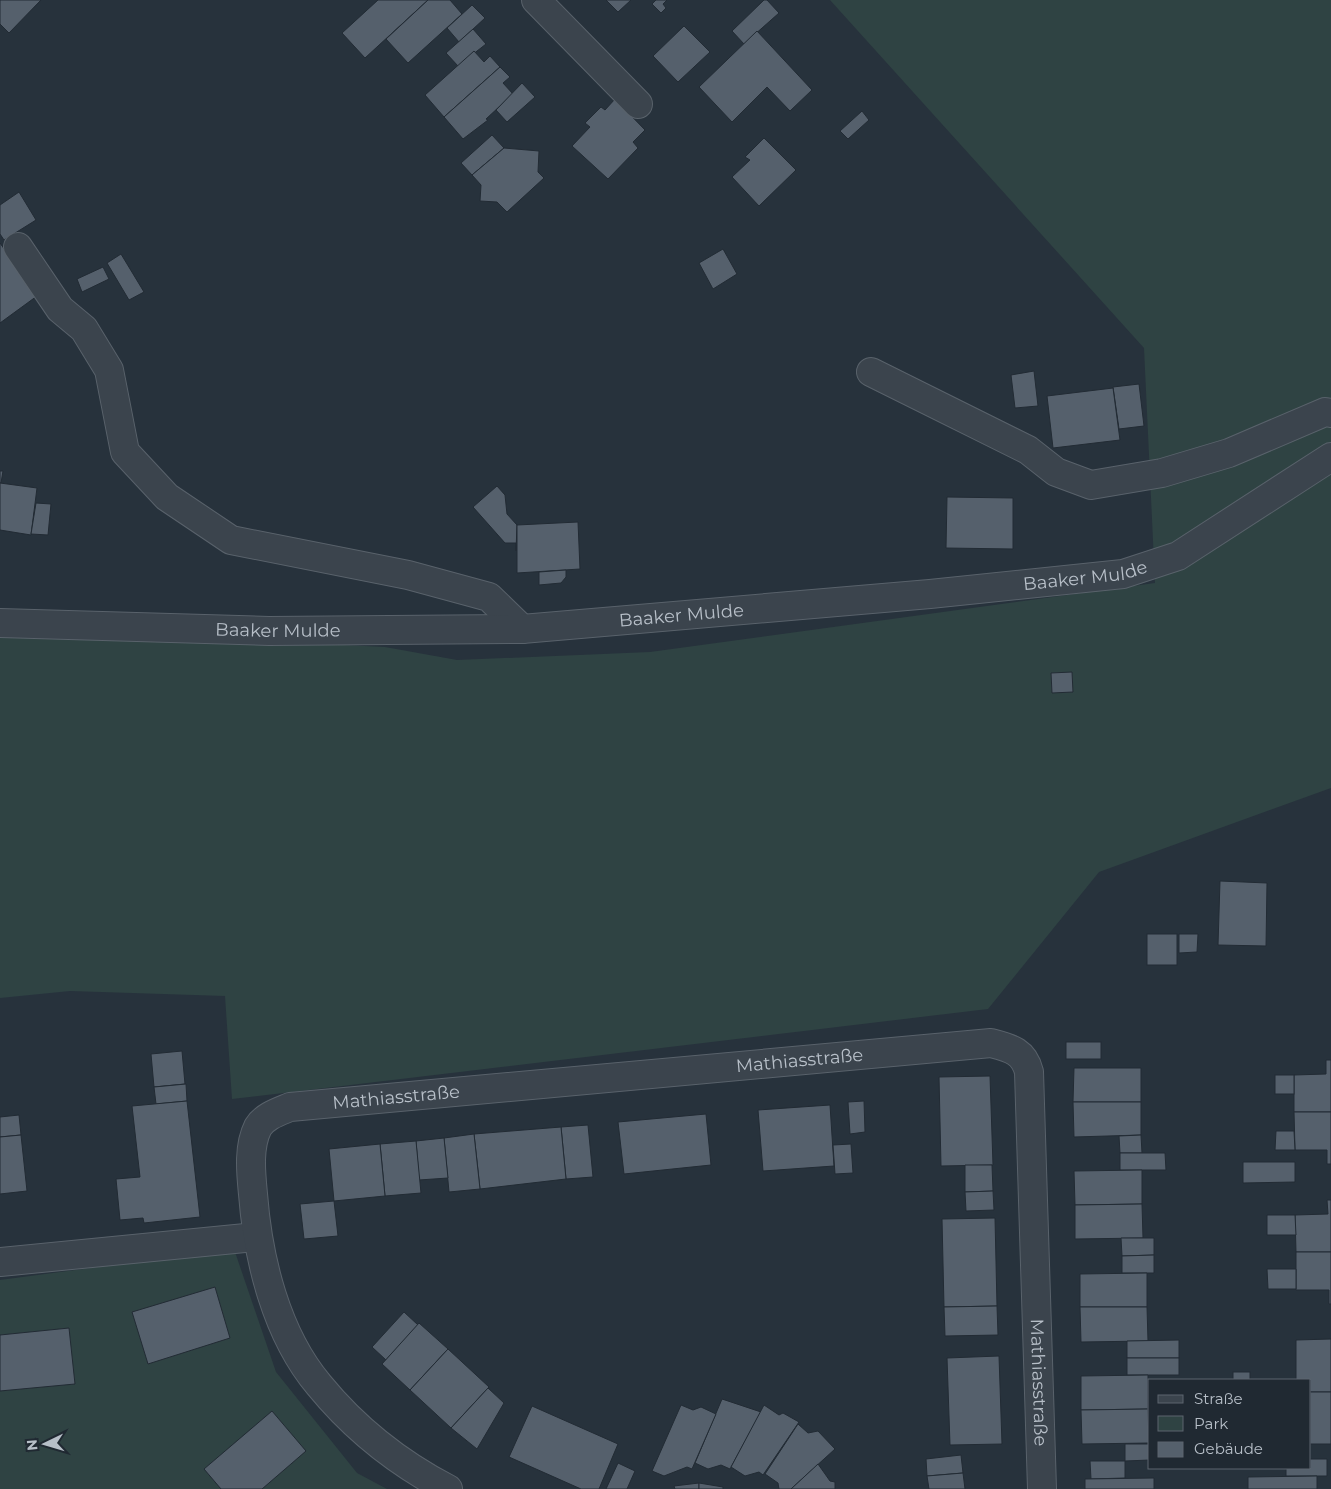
<svg xmlns="http://www.w3.org/2000/svg" width="1331" height="1489" font-family="Montserrat,sans-serif">
<style>
.green{fill:#2f4343}
.building{fill:#55606c;stroke:#222b34}
.lines{fill:none;stroke-linecap:round;stroke-linejoin:round}
.minor-casing{stroke:#59626b;stroke-width:30}
.minor{stroke:#3b444d;stroke-width:28}
.labels{text-anchor:middle;dominant-baseline:central;stroke-width:4.5;stroke-linejoin:round;paint-order:stroke}
.street-label{font-size:18px;fill:#b7bfc8;stroke:#202932}
</style>
<rect width="100%" height="100%" fill="#27323c"/>
<g class="green">
<path d="M 830,0 L 1331,0 L 1331,788 L 1099,872 L 988,1009 L 232,1099 L 225,996 L 70,991 L 0,998 L 0,628 L 385,647 L 457,660 L 650,652 L 1155,583 L 1144,348 Z"/>
<path d="M 234,1249 L 276,1372 L 357,1473 L 387,1489 L 0,1489 L 0,1280 Z"/>
</g>
<g class="building">
<path d="M 0,0 L 41,0 L 9,33 L 0,24 Z"/>
<path d="M 378,0 L 428,0 L 365,58 L 342,33 Z"/>
<path d="M 428,0 L 450,0 L 462,14 L 408,63 L 386,39 Z"/>
<path d="M 606,0 L 631,0 L 618,12 Z"/>
<path d="M 656,0 L 667,0 L 663,4 L 666,8 L 661,13 L 652,4 Z"/>
<path d="M 764,0 L 767,0 L 779,13 L 744,44 L 732,31 Z"/>
<path d="M 472,5 L 485,18 L 459,42 L 447,28 Z"/>
<path d="M 684,26 L 710,52 L 678,82 L 653,56 Z"/>
<path d="M 473,29 L 486,44 L 458,66 L 446,53 Z"/>
<path d="M 757,31 L 812,90 L 790,111 L 767,87 L 732,122 L 699,87 Z"/>
<path d="M 474,51 L 484,62 L 490,56 L 500,67 L 444,117 L 425,95 Z"/>
<path d="M 500,67 L 510,77 L 503,83 L 513,94 L 486,119 L 488,120 L 463,139 L 444,117 Z"/>
<path d="M 522,83 L 535,97 L 507,122 L 496,110 Z"/>
<path d="M 615,99 L 645,130 L 633,142 L 638,148 L 608,179 L 572,146 L 590,127 L 585,123 L 601,107 L 605,110 Z"/>
<path d="M 862,111 L 869,120 L 848,139 L 840,131 Z"/>
<path d="M 492,135 L 504,148 L 472,175 L 461,163 Z"/>
<path d="M 764,138 L 796,170 L 759,206 L 732,177 L 750,160 L 745,157 Z"/>
<path d="M 504,148 L 539,151 L 538,172 L 544,178 L 507,212 L 497,202 L 480,201 L 481,185 L 472,175 Z"/>
<path d="M 19,192 L 36,220 L 4,240 L 0,234 L 0,205 Z"/>
<path d="M 0,243 L 37,296 L 0,323 Z"/>
<path d="M 723,249 L 737,274 L 713,289 L 699,263 Z"/>
<path d="M 121,254 L 144,292 L 129,300 L 107,263 Z"/>
<path d="M 103,267 L 109,279 L 82,292 L 77,279 Z"/>
<path d="M 1034,371 L 1038,406 L 1015,408 L 1011,375 Z"/>
<path d="M 1139,384 L 1144,426 L 1119,429 L 1113,387 Z"/>
<path d="M 1113,388 L 1120,440 L 1053,448 L 1047,396 Z"/>
<path d="M 0,471 L 3,471 L 1,483 L 0,483 Z"/>
<path d="M 0,483 L 37,488 L 31,535 L 0,530 Z"/>
<path d="M 497,486 L 505,495 L 507,514 L 517,525 L 516,551 L 516,543 L 505,543 L 473,507 Z"/>
<path d="M 947,497 L 1013,498 L 1013,549 L 946,548 Z"/>
<path d="M 36,503 L 51,504 L 48,535 L 31,534 Z"/>
<path d="M 578,522 L 580,569 L 517,573 L 517,525 Z"/>
<path d="M 566,570 L 566,577 L 561,583 L 539,585 L 539,572 Z"/>
<path d="M 1072,672 L 1073,692 L 1052,693 L 1051,673 Z"/>
<path d="M 1220,881 L 1267,883 L 1266,946 L 1218,945 Z"/>
<rect x="1147" y="934" width="30" height="31"/>
<path d="M 1179,934 L 1198,934 L 1197,952 L 1179,953 Z"/>
<rect x="1066" y="1042" width="35" height="17"/>
<path d="M 182,1051 L 185,1084 L 154,1087 L 151,1054 Z"/>
<path d="M 1326,1060 L 1331,1060 L 1331,1112 L 1294,1112 L 1294,1075 L 1326,1074 Z"/>
<path d="M 1074,1068 L 1141,1068 L 1141,1102 L 1073,1102 Z"/>
<rect x="1275" y="1075" width="19" height="19"/>
<path d="M 990,1076 L 993,1165 L 941,1166 L 939,1077 Z"/>
<path d="M 186,1084 L 187,1101 L 156,1104 L 154,1087 Z"/>
<path d="M 187,1101 L 200,1217 L 144,1223 L 143,1218 L 120,1220 L 116,1179 L 140,1177 L 132,1106 Z"/>
<path d="M 864,1101 L 865,1132 L 850,1134 L 848,1102 Z"/>
<path d="M 1073,1102 L 1141,1102 L 1141,1135 L 1074,1137 Z"/>
<path d="M 830,1105 L 834,1166 L 763,1171 L 758,1110 Z"/>
<path d="M 1294,1112 L 1331,1112 L 1331,1164 L 1327,1164 L 1327,1150 L 1295,1150 Z"/>
<path d="M 706,1114 L 711,1165 L 624,1174 L 618,1122 Z"/>
<path d="M 19,1115 L 21,1135 L 0,1137 L 0,1117 Z"/>
<path d="M 588,1125 L 593,1177 L 566,1179 L 561,1127 Z"/>
<path d="M 561,1127 L 566,1179 L 480,1189 L 474,1134 Z"/>
<path d="M 1276,1131 L 1294,1131 L 1295,1150 L 1275,1150 Z"/>
<path d="M 474,1134 L 480,1189 L 449,1192 L 444,1138 Z"/>
<path d="M 21,1135 L 27,1191 L 0,1194 L 0,1137 Z"/>
<path d="M 1141,1135 L 1142,1153 L 1120,1153 L 1119,1136 Z"/>
<path d="M 444,1138 L 448,1178 L 419,1180 L 416,1141 Z"/>
<path d="M 416,1141 L 421,1193 L 385,1196 L 380,1144 Z"/>
<path d="M 380,1144 L 385,1196 L 334,1201 L 329,1149 Z"/>
<path d="M 851,1144 L 853,1173 L 835,1174 L 833,1145 Z"/>
<path d="M 1120,1153 L 1165,1153 L 1166,1170 L 1120,1170 Z"/>
<path d="M 1243,1162 L 1295,1162 L 1295,1182 L 1243,1183 Z"/>
<path d="M 965,1165 L 992,1165 L 993,1191 L 965,1192 Z"/>
<path d="M 1142,1170 L 1142,1204 L 1075,1205 L 1074,1171 Z"/>
<path d="M 993,1191 L 994,1210 L 966,1211 L 965,1192 Z"/>
<path d="M 1327,1200 L 1331,1200 L 1331,1252 L 1296,1252 L 1295,1215 L 1328,1214 Z"/>
<path d="M 334,1201 L 338,1236 L 304,1239 L 300,1204 Z"/>
<path d="M 1142,1204 L 1143,1238 L 1075,1239 L 1075,1205 Z"/>
<path d="M 1267,1215 L 1295,1215 L 1296,1235 L 1267,1235 Z"/>
<path d="M 995,1218 L 997,1306 L 944,1307 L 942,1219 Z"/>
<path d="M 1121,1238 L 1154,1238 L 1154,1255 L 1122,1256 Z"/>
<path d="M 1296,1252 L 1331,1252 L 1331,1304 L 1329,1304 L 1329,1290 L 1296,1290 Z"/>
<path d="M 1154,1255 L 1154,1273 L 1122,1273 L 1122,1256 Z"/>
<path d="M 1267,1269 L 1296,1269 L 1296,1289 L 1268,1289 Z"/>
<path d="M 1147,1273 L 1147,1307 L 1080,1307 L 1080,1274 Z"/>
<path d="M 215,1287 L 230,1338 L 148,1364 L 132,1312 Z"/>
<path d="M 997,1306 L 998,1335 L 945,1336 L 944,1307 Z"/>
<path d="M 1080,1307 L 1147,1307 L 1148,1341 L 1081,1342 Z"/>
<path d="M 404,1312 L 418,1325 L 386,1360 L 372,1347 Z"/>
<path d="M 419,1323 L 448,1349 L 410,1390 L 382,1364 Z"/>
<path d="M 69,1328 L 75,1384 L 0,1391 L 0,1335 Z"/>
<path d="M 1331,1339 L 1331,1392 L 1310,1392 L 1310,1380 L 1296,1380 L 1296,1340 Z"/>
<path d="M 1179,1340 L 1179,1358 L 1127,1358 L 1127,1341 Z"/>
<path d="M 448,1349 L 489,1387 L 451,1428 L 410,1390 Z"/>
<path d="M 999,1356 L 1002,1444 L 950,1445 L 947,1358 Z"/>
<rect x="1127" y="1358" width="52" height="17"/>
<rect x="1233" y="1372" width="17" height="8"/>
<path d="M 1148,1375 L 1148,1409 L 1081,1410 L 1081,1376 Z"/>
<path d="M 488,1388 L 504,1403 L 477,1449 L 451,1428 Z"/>
<rect x="1310" y="1392" width="21" height="52"/>
<path d="M 722,1399 L 761,1412 L 730,1469 L 721,1465 L 708,1469 L 695,1463 Z"/>
<path d="M 681,1405 L 693,1410 L 701,1407 L 716,1414 L 692,1469 L 687,1467 L 664,1476 L 652,1471 Z"/>
<path d="M 764,1405 L 779,1415 L 783,1413 L 799,1422 L 763,1475 L 759,1472 L 745,1476 L 731,1467 Z"/>
<path d="M 532,1406 L 618,1444 L 599,1489 L 581,1489 L 509,1457 Z"/>
<path d="M 1148,1409 L 1149,1443 L 1082,1444 L 1081,1410 Z"/>
<path d="M 272,1411 L 306,1451 L 262,1489 L 221,1489 L 204,1469 Z"/>
<path d="M 798,1424 L 808,1433 L 818,1431 L 835,1449 L 791,1489 L 779,1489 L 778,1483 L 765,1474 Z"/>
<path d="M 1125,1444 L 1150,1444 L 1150,1460 L 1125,1461 Z"/>
<path d="M 961,1455 L 963,1473 L 927,1476 L 926,1459 Z"/>
<path d="M 1310,1459 L 1327,1459 L 1327,1476 L 1286,1476 L 1286,1468 L 1310,1468 Z"/>
<path d="M 1090,1461 L 1125,1461 L 1125,1478 L 1091,1479 Z"/>
<path d="M 618,1463 L 635,1471 L 627,1489 L 606,1489 Z"/>
<path d="M 818,1464 L 830,1481 L 835,1482 L 835,1489 L 791,1489 Z"/>
<path d="M 963,1473 L 965,1489 L 929,1489 L 927,1476 Z"/>
<path d="M 1317,1476 L 1317,1489 L 1248,1489 L 1248,1477 Z"/>
<path d="M 1154,1478 L 1154,1489 L 1085,1489 L 1085,1479 Z"/>
<path d="M 699,1483 L 699,1489 L 675,1489 L 674,1486 Z"/>
<path d="M 699,1483 L 723,1487 L 723,1489 L 699,1489 Z"/>
</g>
<g class="lines">
<defs>
<g id="minor">
<path d="M 536,0 L 638,104"/>
<path d="M 18,247 L 60,309 L 84,329 L 109,370 L 125,452 L 167,497 L 231,540 L 408,575 L 489,597 L 522,629"/>
<path d="M 871,372 L 1028,450 L 1056,472 L 1091,485 L 1162,473 L 1229,453 L 1325,412 L 1331,413"/>
<path id="s1" d="M 0,623 L 269,631 L 522,629 L 930,594 L 1123,574 L 1178,556 L 1331,457"/>
<path d="M 0,1262 L 256,1237"/>
<path id="s2" d="M 448,1489 C 398,1463 355,1429 319,1385 C 276,1334 258,1259 253,1194 C 251,1173 248,1147 258,1127 C 265,1116 278,1112 290,1107 L 991,1043 C 1010,1048 1024,1051 1029,1072 L 1042,1489"/>
</g>
</defs>
<use href="#minor" class="minor-casing"/>
<use href="#minor" class="minor"/>
</g>
<g class="labels">
<g class="street-label">
<text stroke="none"><textPath href="#s1" startOffset="1088">Baaker Mulde</textPath></text>
<text stroke="none"><textPath href="#s1" startOffset="682">Baaker Mulde</textPath></text>
<text stroke="none"><textPath href="#s1" startOffset="278">Baaker Mulde</textPath></text>
<text stroke="none"><textPath href="#s2" startOffset="990">Mathiasstraße</textPath></text>
<text stroke="none"><textPath href="#s2" startOffset="585">Mathiasstraße</textPath></text>
<text stroke="none"><textPath href="#s2" startOffset="1544">Mathiasstraße</textPath></text>
</g>
</g>
<rect x="1148" y="1379" width="162" height="90" fill="#202932" stroke="#5c656e"/>
<rect x="1158" y="1395" width="25" height="8" fill="#3b444d" stroke="#5c656e"/>
<text x="1194" y="1404" font-size="15" fill="#b7bfc8">Straße</text>
<rect x="1158" y="1416" width="25" height="15" fill="#2f4343" stroke="#5c656e"/>
<text x="1194" y="1429" font-size="15" fill="#b7bfc8">Park</text>
<rect x="1158" y="1442" width="25" height="15" fill="#55606c" stroke="#5c656e"/>
<text x="1194" y="1454" font-size="15" fill="#b7bfc8">Gebäude</text>
<g transform="translate(45 1444) rotate(265)" stroke="#202932" stroke-width="4" paint-order="stroke">
<path d="M0-4L9 19L0 12L-9 19Z" fill="#b7bfc8"/>
<text y="-8" font-size="14" font-weight="bold" text-anchor="middle" fill="#b7bfc8">N</text>
</g>
</svg>
